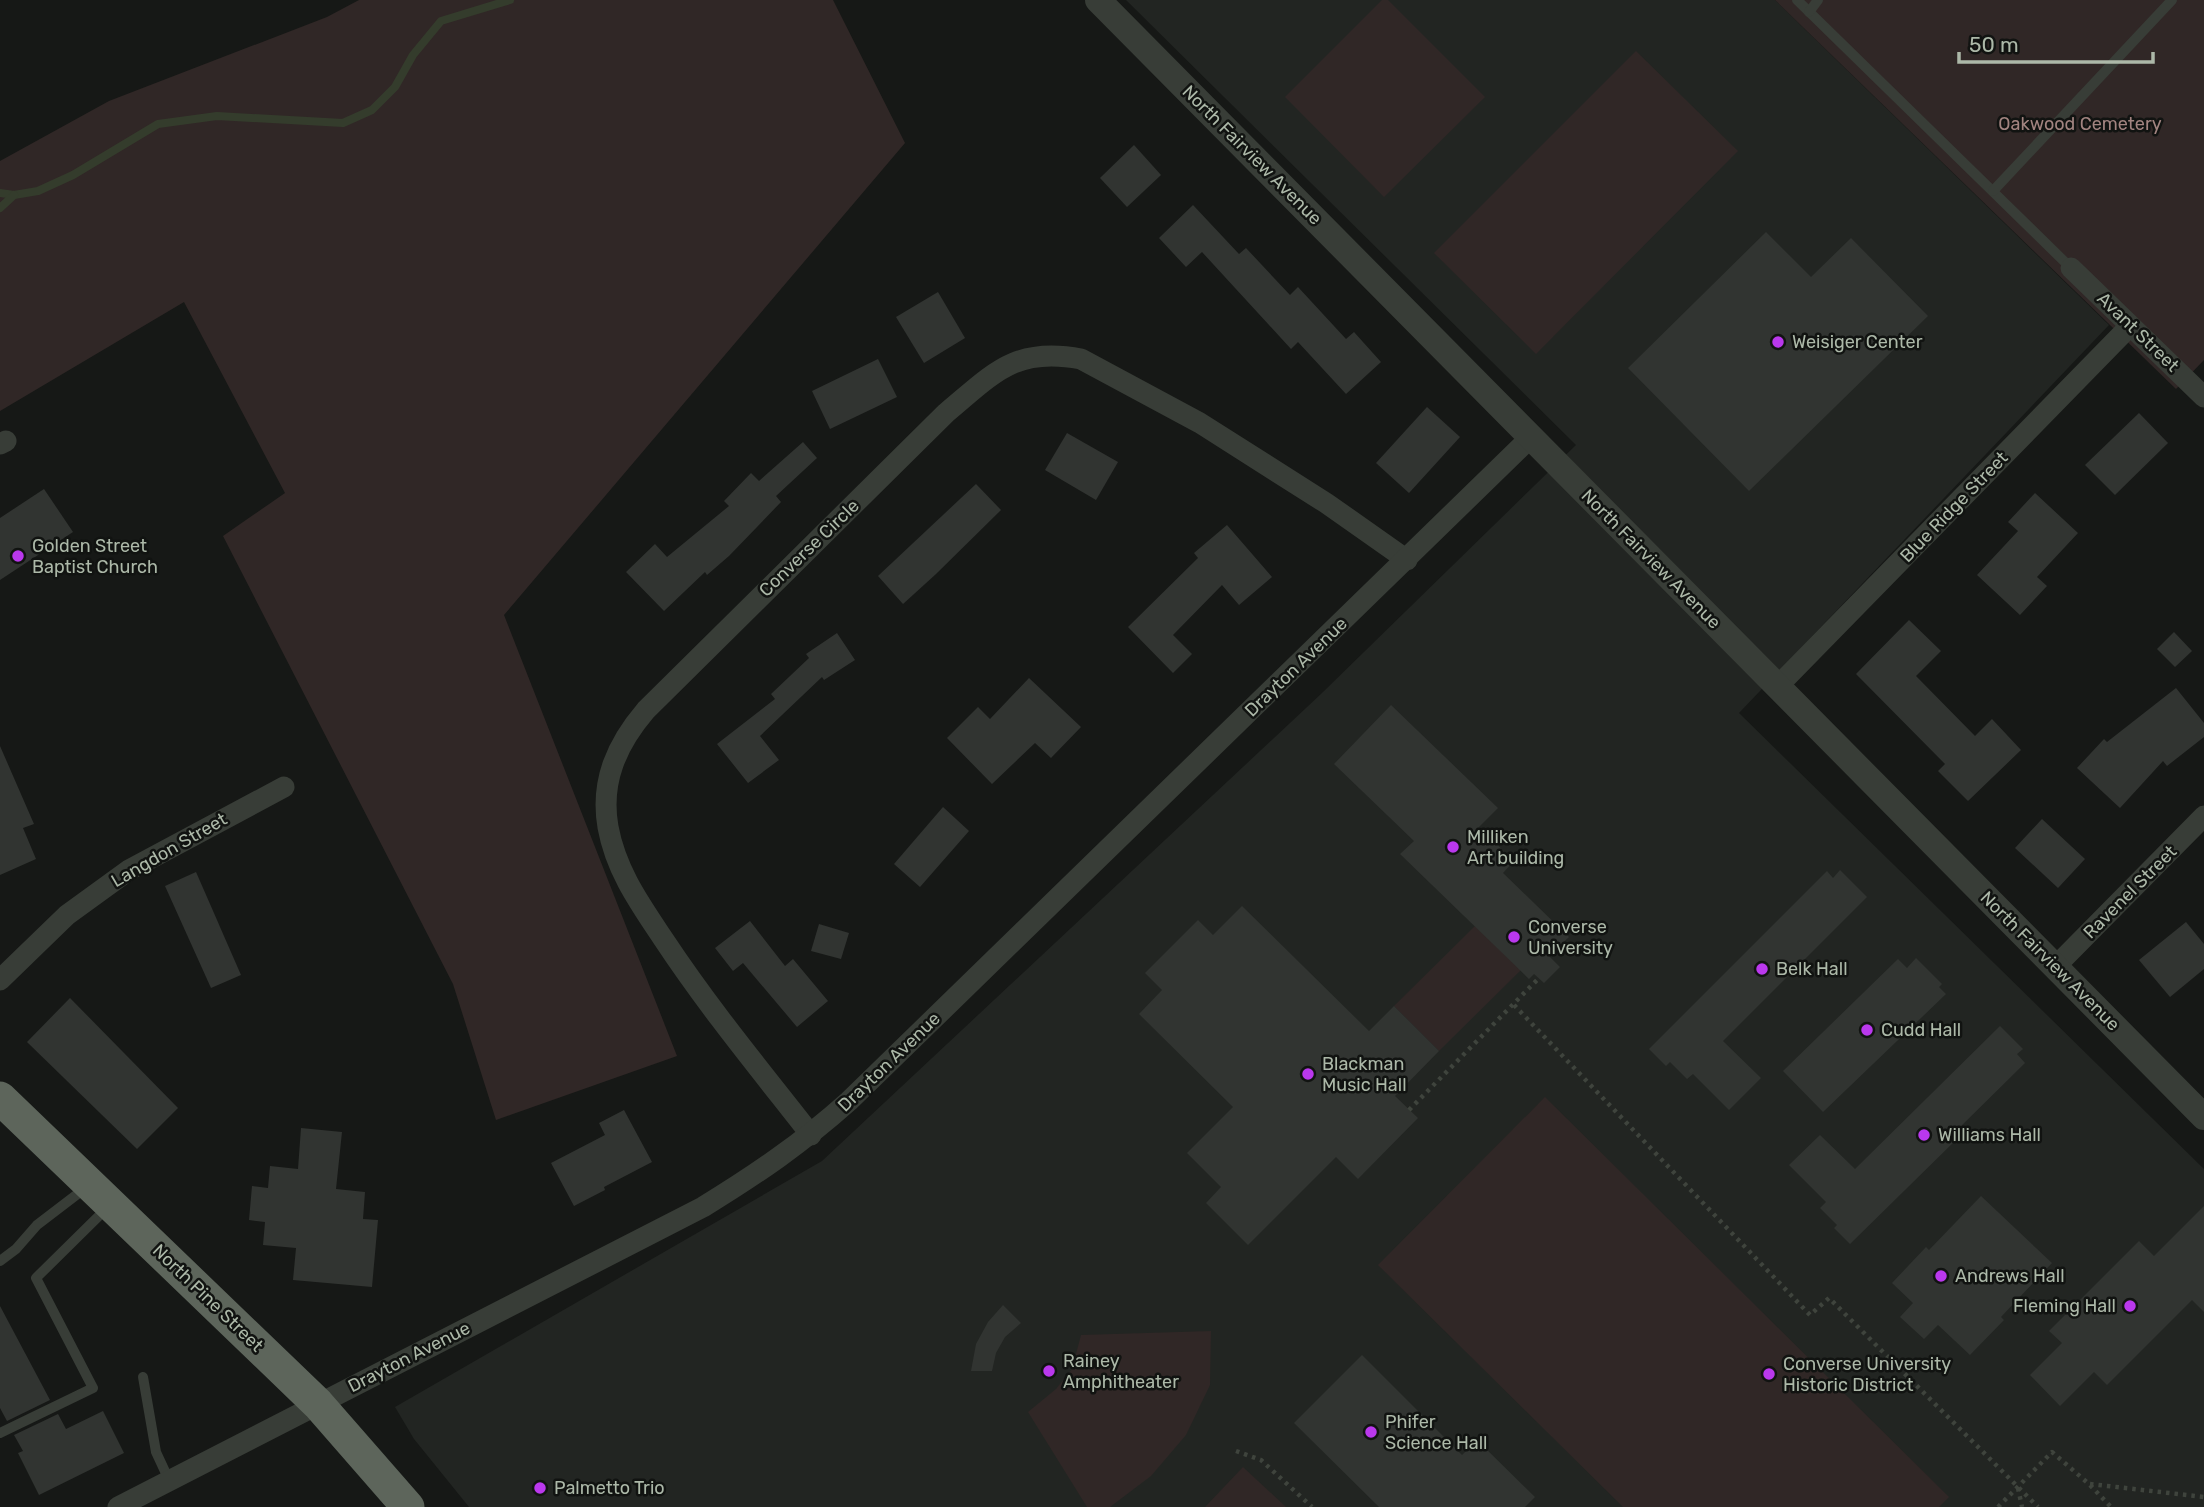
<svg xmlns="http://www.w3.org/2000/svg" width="2204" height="1507" font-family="Rubik,sans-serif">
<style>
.built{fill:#222522}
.green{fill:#302726}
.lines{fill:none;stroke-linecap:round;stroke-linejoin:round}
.stream{stroke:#343c2c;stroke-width:8}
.building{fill:#313431}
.path{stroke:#3f443d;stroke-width:4.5;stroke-dasharray:3.5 5;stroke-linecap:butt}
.service{stroke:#383d37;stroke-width:10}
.minor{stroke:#383d37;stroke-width:21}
.tertiary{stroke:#383d37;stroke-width:26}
.trunk{stroke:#5d655b;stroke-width:33}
.poi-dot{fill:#ba38ed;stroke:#111311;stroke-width:2.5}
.labels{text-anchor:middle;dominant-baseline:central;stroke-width:5;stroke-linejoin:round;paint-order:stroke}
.park-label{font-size:18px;fill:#a28480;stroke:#111311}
.street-label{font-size:18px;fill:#acb8a8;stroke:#111311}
.poi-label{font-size:18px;fill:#acb8a8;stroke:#111311;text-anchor:start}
</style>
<rect width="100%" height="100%" fill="#161816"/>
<path class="built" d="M 1126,0 L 1775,0 L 2109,325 L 1739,713 L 2204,1169 L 2204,1507 L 469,1507 L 414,1439 L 395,1407 L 822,1161 L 1322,693 L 1576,445 Z"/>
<g class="green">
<path d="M 359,0 L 833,0 L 905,143 L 504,615 L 677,1056 L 496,1120 L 453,984 L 223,536 L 285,493 L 184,302 L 0,411 L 0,161 L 109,101 L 327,17 Z"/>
<path d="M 1382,0 L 1388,0 L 1485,97 L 1384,197 L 1285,97 Z"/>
<path d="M 1775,0 L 2204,0 L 2204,360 L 2176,389 Z"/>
<path d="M 1636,51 L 1738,151 L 1536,354 L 1434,253 Z"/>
<path d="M 1475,926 L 1521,970 L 1439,1051 L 1394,1006 Z"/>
<path d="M 1545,1097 L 1949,1497 L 1939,1507 L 1623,1507 L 1378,1265 Z"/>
<path d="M 1211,1331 L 1210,1385 L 1186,1435 L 1151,1476 L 1110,1507 L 1087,1507 L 1028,1412 L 1056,1389 L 1072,1369 L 1081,1335 Z"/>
<path d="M 1243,1467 L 1286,1507 L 1205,1507 Z"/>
</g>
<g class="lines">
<g class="stream">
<path d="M 0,193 L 14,195 L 38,191 L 73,175 L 158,124 L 217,116 L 343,123 L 372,110 L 395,87 L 413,55 L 441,21 L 510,0"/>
<path d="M 0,208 L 14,195"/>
</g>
</g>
<g class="building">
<path d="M 1134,145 L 1161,175 L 1127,207 L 1100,178 Z"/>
<path d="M 1193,205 L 1239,254 L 1246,248 L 1290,295 L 1298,287 L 1346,339 L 1354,332 L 1381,362 L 1346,394 L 1298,342 L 1291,349 L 1202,252 L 1186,267 L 1159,238 Z"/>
<path d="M 1766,232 L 1811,277 L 1851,238 L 1928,316 L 1749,491 L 1628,368 Z"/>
<path d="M 938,292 L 965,338 L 924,363 L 896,317 Z"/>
<path d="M 878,359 L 897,397 L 830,429 L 812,391 Z"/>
<path d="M 1427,407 L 1460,437 L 1409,493 L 1376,463 Z"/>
<path d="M 2139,413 L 2168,443 L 2115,495 L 2085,465 Z"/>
<path d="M 1067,433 L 1118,462 L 1096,500 L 1045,470 Z"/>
<path d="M 803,442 L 817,458 L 776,496 L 781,502 L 729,556 L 707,575 L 705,572 L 664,611 L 626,572 L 655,544 L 667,557 L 729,506 L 724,501 L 751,473 L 759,481 Z"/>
<path d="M 976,484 L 1001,510 L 936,574 L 903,604 L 878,576 Z"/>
<path d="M 44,489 L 73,532 L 0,580 L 0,518 Z"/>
<path d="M 2035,493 L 2078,533 L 2037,577 L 2047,586 L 2020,615 L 1977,575 L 2018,531 L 2008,522 Z"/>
<path d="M 1227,525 L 1272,577 L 1239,605 L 1222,585 L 1173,635 L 1192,654 L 1173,673 L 1128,627 L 1198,558 L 1194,553 Z"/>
<path d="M 1909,620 L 1941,651 L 1916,676 L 1975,736 L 1992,719 L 2021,750 L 1968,801 L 1938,771 L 1945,764 L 1856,674 Z"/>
<path d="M 2174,632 L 2192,651 L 2175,667 L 2157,649 Z"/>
<path d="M 837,633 L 855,660 L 824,680 L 822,677 L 760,736 L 779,760 L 748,783 L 717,744 L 775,699 L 771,694 L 809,658 L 806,654 Z"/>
<path d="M 1029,678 L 1081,727 L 1051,758 L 1035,743 L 992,784 L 947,738 L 978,707 L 990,719 Z"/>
<path d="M 2176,688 L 2204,723 L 2204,737 L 2167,766 L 2163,761 L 2120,808 L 2077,768 L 2104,739 L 2107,742 Z"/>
<path d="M 1391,705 L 1498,808 L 1479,827 L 1514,861 L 1503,873 L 1569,937 L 1549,956 L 1560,967 L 1544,983 L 1534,974 L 1529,979 L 1400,854 L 1414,841 L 1334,764 Z"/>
<path d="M 0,746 L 34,824 L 23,828 L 36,859 L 0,875 Z"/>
<path d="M 943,807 L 969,831 L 920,887 L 894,864 Z"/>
<path d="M 2042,819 L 2085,859 L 2058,888 L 2015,848 Z"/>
<path d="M 1840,870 L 1867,897 L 1723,1041 L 1761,1078 L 1729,1110 L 1693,1074 L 1687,1079 L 1670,1062 L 1666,1066 L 1649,1049 L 1827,871 L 1833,878 Z"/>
<path d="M 196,872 L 241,975 L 211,988 L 165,886 Z"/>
<path d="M 1242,906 L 1369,1031 L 1394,1006 L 1439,1051 L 1395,1096 L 1418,1118 L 1358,1179 L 1336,1157 L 1248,1245 L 1206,1203 L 1221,1187 L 1187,1153 L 1233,1107 L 1139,1014 L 1162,990 L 1145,973 L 1198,920 L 1213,935 Z"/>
<path d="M 750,921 L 785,966 L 793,959 L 828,1001 L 797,1027 L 743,963 L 733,971 L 715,948 Z"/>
<path d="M 2186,922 L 2204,944 L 2204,969 L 2170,997 L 2139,960 Z"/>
<path d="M 819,924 L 849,933 L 841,959 L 811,951 Z"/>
<path d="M 1916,958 L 1942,984 L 1939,987 L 1946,994 L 1823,1112 L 1783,1071 L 1898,959 L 1907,968 Z"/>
<path d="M 70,998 L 178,1108 L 137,1149 L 27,1042 Z"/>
<path d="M 2000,1026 L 2023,1049 L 2017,1054 L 2025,1063 L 1955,1132 L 1960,1136 L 1850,1244 L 1834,1228 L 1837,1225 L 1820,1208 L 1826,1202 L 1789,1165 L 1820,1135 L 1855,1169 Z"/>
<path d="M 624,1110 L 652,1162 L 604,1187 L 605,1190 L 574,1206 L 551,1163 L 605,1135 L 599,1123 Z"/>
<path d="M 301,1128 L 342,1132 L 336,1189 L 365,1192 L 363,1219 L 378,1220 L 372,1287 L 293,1280 L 296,1248 L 263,1245 L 265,1222 L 249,1220 L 252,1186 L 268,1188 L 270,1166 L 298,1169 Z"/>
<path d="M 1981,1196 L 2052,1263 L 2001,1317 L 2004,1320 L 1970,1355 L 1938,1325 L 1924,1339 L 1900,1317 L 1913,1303 L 1892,1283 L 1926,1247 L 1929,1250 Z"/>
<path d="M 2204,1206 L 2204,1312 L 2192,1300 L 2107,1385 L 2094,1372 L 2060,1406 L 2030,1375 L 2062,1343 L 2049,1331 L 2139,1241 L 2154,1256 Z"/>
<path d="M 1003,1305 L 1021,1323 L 1005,1337 L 996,1353 L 992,1371 L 971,1371 L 976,1344 L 988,1322 Z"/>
<path d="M 0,1306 L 50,1400 L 7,1421 L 0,1408 Z"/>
<path d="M 1362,1355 L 1462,1455 L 1477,1440 L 1535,1497 L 1525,1507 L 1379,1507 L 1294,1423 Z"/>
<path d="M 103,1411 L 124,1453 L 39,1495 L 18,1453 L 23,1451 L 14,1435 L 58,1414 L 66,1429 Z"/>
</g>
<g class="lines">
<g class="path">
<path d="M 1514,1005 L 1810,1315 L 1829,1298 L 2038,1507"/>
<path d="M 1409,1110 L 1539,978"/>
<path d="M 1236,1451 L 1261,1460 L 1312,1507"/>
<path d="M 2090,1484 L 2204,1497"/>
<path d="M 2018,1488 L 2022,1507"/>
<path d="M 1998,1507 L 2052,1452 L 2089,1484 L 2111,1507"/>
</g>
<g class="service">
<path d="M 1797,0 L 2071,268"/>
<path d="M 1809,12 L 1818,0"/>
<path d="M 1993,191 L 2172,0"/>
<path d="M 0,1261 L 16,1249 L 37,1225 L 88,1186"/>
<path d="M 143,1377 L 156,1452 L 169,1480"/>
<path d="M 0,1433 L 93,1388 L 36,1278 L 109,1206"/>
</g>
<g class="minor">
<path d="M 2071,268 L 2204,397"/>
<path d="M 0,444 L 6,441"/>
<path d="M 1777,687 L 2130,326"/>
<path d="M 2055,967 L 2204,816"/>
<path d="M 0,980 L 67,915 L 129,870 L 284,787"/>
<path d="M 811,1135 C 761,1071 709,1008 664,940 C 640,904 616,871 608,827 C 600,781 617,744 646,710 L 946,413 C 993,374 1015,346 1081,359 L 1200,423 L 1326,503 L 1407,560"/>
<path d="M 118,1507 L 703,1207 C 757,1174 802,1143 849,1101 L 1531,437"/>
</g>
<path class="tertiary" d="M 1098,0 L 2204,1117"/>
<path class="trunk" d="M 0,1098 L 318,1404 L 408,1507"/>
</g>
<g class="poi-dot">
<circle cx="1778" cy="342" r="7"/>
<circle cx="18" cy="556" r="7"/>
<circle cx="1453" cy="847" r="7"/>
<circle cx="1514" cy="937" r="7"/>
<circle cx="1762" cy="969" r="7"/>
<circle cx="1867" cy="1030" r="7"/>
<circle cx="1308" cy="1074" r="7"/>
<circle cx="1924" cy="1135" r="7"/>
<circle cx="1941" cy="1276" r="7"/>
<circle cx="2130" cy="1306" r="7"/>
<circle cx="1049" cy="1371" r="7"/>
<circle cx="1769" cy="1374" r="7"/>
<circle cx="1371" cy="1432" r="7"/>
<circle cx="540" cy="1488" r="7"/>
</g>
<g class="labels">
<g class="park-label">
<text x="2080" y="124">Oakwood Cemetery</text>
</g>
<g class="street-label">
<text transform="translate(1252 155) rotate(45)">North Fairview Avenue</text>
<text transform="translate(2138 332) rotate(44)">Avant Street</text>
<text transform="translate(1954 507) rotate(-46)">Blue Ridge Street</text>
<text transform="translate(809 548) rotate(-44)">Converse Circle</text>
<text transform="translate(1651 559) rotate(45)">North Fairview Avenue</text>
<text transform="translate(1296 667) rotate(-44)">Drayton Avenue</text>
<text transform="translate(169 850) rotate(-30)">Langdon Street</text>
<text transform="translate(2130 892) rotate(-45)">Ravenel Street</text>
<text transform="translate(2050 961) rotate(45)">North Fairview Avenue</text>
<text transform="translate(889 1062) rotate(-44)">Drayton Avenue</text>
<text transform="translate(208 1298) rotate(44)">North Pine Street</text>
<text transform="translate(409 1357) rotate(-27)">Drayton Avenue</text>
</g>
<g class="poi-label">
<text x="1792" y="342">Weisiger Center</text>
<text x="32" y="546">Golden Street<tspan x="32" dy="21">Baptist Church</tspan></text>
<text x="1467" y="837">Milliken<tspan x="1467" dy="21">Art building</tspan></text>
<text x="1528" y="927">Converse<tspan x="1528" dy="21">University</tspan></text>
<text x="1776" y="969">Belk Hall</text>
<text x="1881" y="1030">Cudd Hall</text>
<text x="1322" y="1064">Blackman<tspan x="1322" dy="21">Music Hall</tspan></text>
<text x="1938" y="1135">Williams Hall</text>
<text x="1955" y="1276">Andrews Hall</text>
<text x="2116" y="1306" text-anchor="end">Fleming Hall</text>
<text x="1063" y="1361">Rainey<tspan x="1063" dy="21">Amphitheater</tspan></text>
<text x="1783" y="1364">Converse University<tspan x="1783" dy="21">Historic District</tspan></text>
<text x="1385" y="1422">Phifer<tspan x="1385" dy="21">Science Hall</tspan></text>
<text x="554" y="1488">Palmetto Trio</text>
</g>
</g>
<path d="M1959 52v10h194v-10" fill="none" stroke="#acb8a8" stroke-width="3.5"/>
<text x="1969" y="52" font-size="21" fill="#acb8a8" stroke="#111311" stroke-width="5" paint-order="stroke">50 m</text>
</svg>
